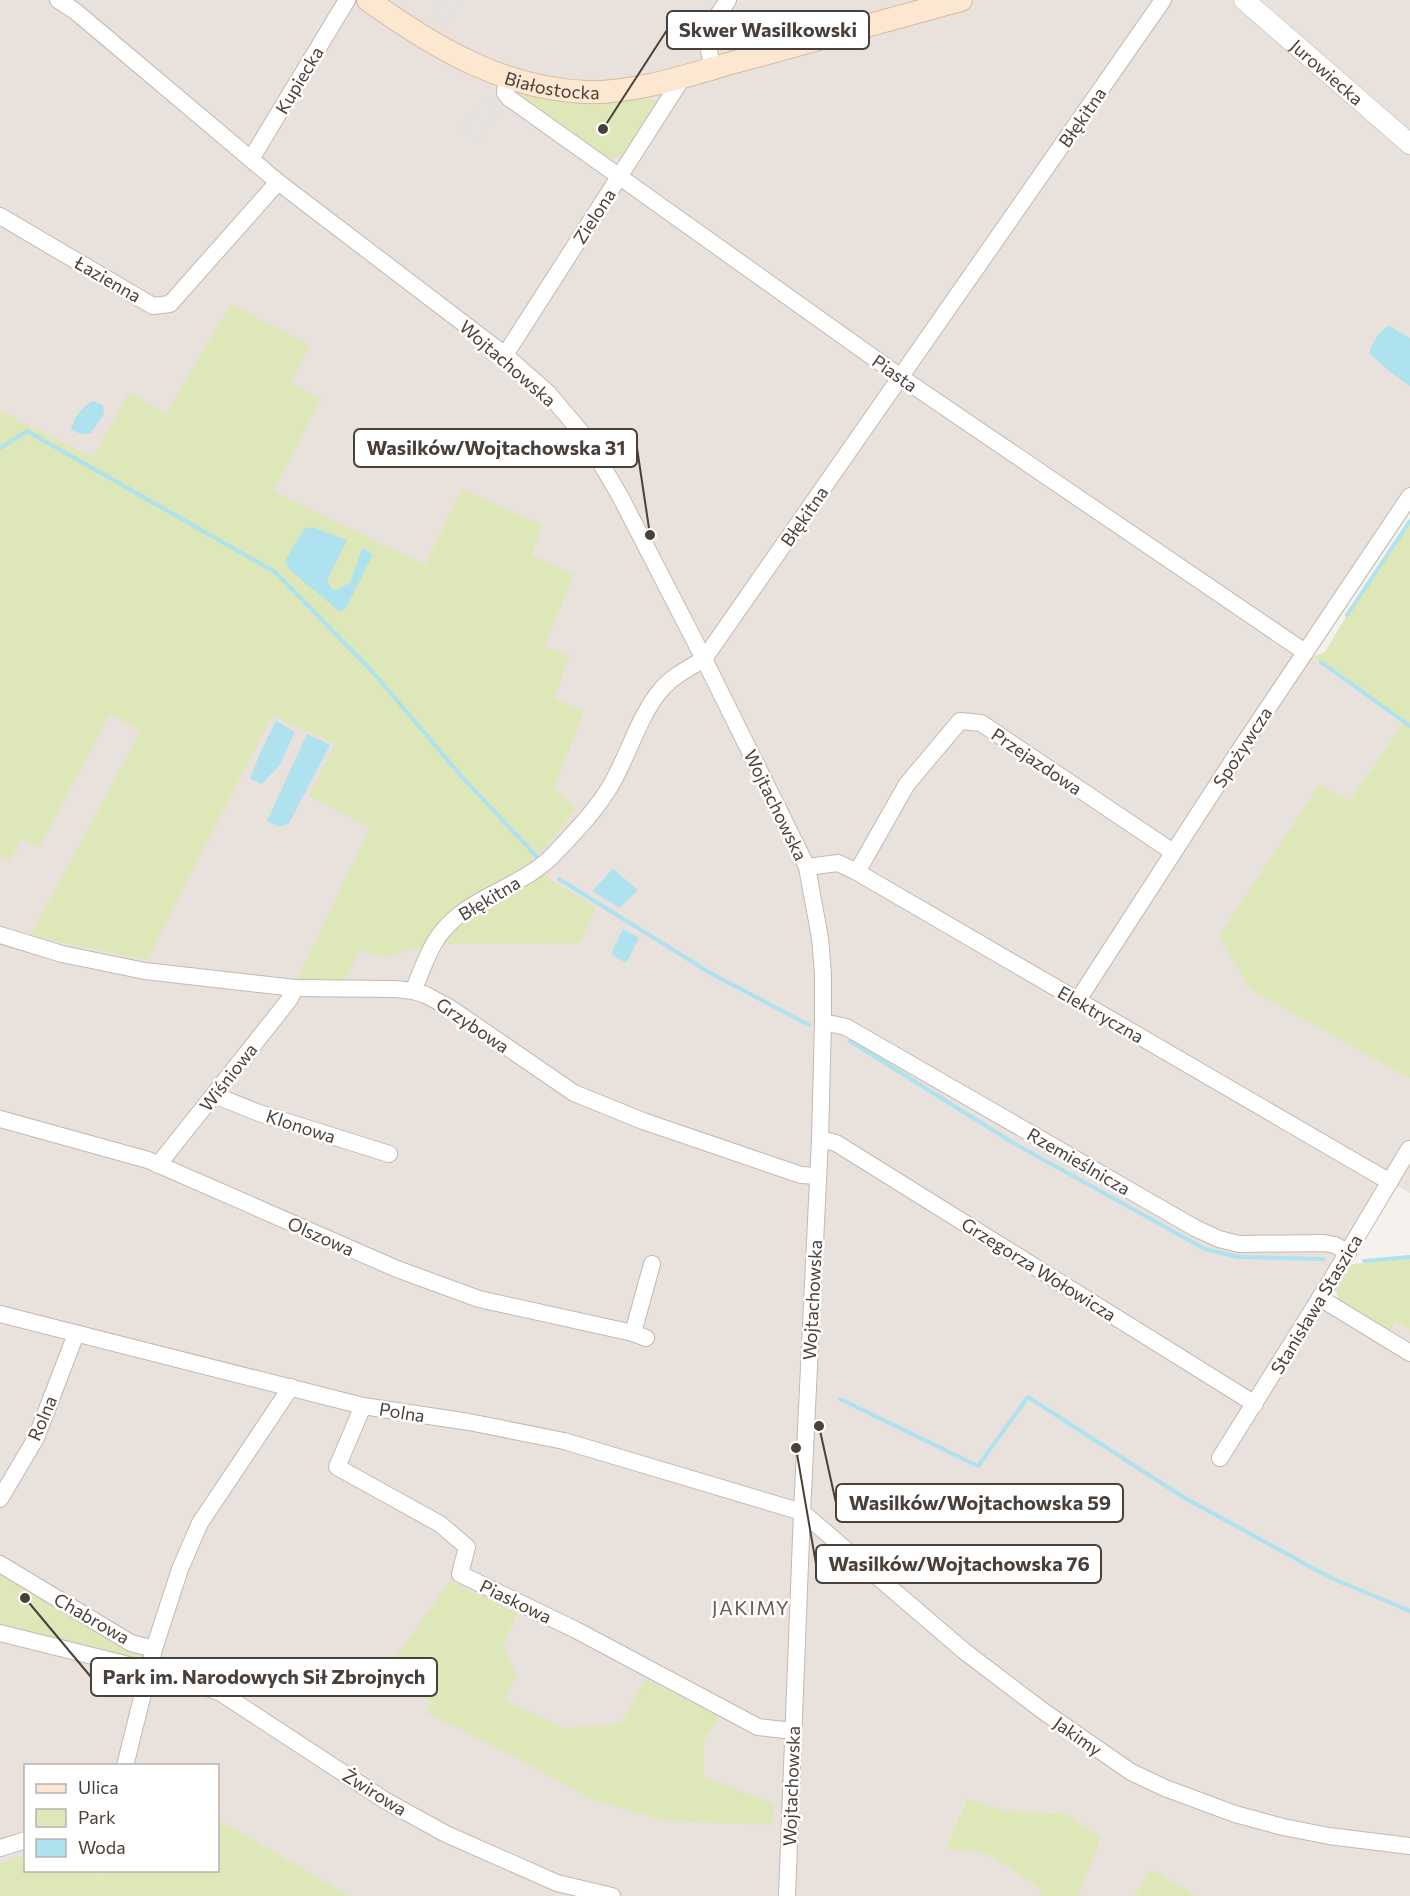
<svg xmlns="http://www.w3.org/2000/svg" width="1410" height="1896" font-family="Commissioner,sans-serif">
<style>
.residential{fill:#e9e1db}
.green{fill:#dde7b8}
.parking{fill:#e5e2e0}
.water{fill:#ade2ee}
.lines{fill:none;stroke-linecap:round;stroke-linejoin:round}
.stream{stroke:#ade2ee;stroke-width:4}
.minor-casing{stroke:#c4b9b2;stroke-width:18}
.tertiary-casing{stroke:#c4b9b2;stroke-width:21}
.secondary-casing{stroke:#d5bba1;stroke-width:24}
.minor{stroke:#fff;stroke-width:16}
.tertiary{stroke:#fff;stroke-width:20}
.secondary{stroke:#fce7d0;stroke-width:22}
.labels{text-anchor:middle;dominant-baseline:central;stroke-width:5;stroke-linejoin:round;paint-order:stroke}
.street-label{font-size:18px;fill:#4a403a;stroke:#fff}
.neighbourhood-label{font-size:20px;letter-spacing:1.5px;fill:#6c5b52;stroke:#fff}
.leader{fill:none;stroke:#4a403a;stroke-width:2}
.callout-dot{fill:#4a403a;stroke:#fff;stroke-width:2}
.callout{fill:#fff;stroke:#4a403a;stroke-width:2}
.callout-label{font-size:20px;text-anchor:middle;font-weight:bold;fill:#4a403a}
</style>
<rect width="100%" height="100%" fill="#f5f1ed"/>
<path class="residential" d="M 0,0 L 1410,0 L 1410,496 L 1305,652 L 1404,722 L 1349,801 L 1320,784 L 1251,990 L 1410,1079 L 1410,1193 L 1390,1182 L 1325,1291 L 1388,1332 L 1396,1321 L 1410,1330 L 1410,1896 L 1196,1896 L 1151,1868 L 1134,1896 L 1076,1896 L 1079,1894 L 1100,1837 L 1063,1813 L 1006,1811 L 967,1799 L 946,1847 L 987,1854 L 1034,1884 L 1042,1896 L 350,1896 L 218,1819 L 218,1766 L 26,1766 L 26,1870 L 111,1871 L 93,1896 L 0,1896 Z"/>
<g class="green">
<path d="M 524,94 L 549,100 L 571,103 L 602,104 L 642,98 L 657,101 L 625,153 L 611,159 L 522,98 Z"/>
<path d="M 231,304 L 310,345 L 291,383 L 321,399 L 273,491 L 425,565 L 462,489 L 542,525 L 532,555 L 573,575 L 545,646 L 569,656 L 554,698 L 584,711 L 554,788 L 576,809 L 546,846 L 531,859 L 552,881 L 596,907 L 580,943 L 447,944 L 414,949 L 384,957 L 360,950 L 345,980 L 297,980 L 370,828 L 309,796 L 335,744 L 272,715 L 147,960 L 30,936 L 141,731 L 110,714 L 39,848 L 22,839 L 9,861 L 0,856 L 0,411 L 93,458 L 129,392 L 166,414 Z"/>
<path d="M 1410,521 L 1410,1079 L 1251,990 L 1219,936 L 1320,784 L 1349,801 L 1404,722 L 1313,657 L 1325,652 L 1347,615 Z"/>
<path d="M 1410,1259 L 1410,1330 L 1396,1321 L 1389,1332 L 1339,1300 L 1336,1291 L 1352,1264 Z"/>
<path d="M 0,1567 L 146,1656 L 141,1662 L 0,1628 Z"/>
<path d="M 450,1581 L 517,1613 L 503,1647 L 517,1675 L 505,1700 L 564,1728 L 621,1724 L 645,1679 L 719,1717 L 703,1742 L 704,1777 L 775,1804 L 771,1825 L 666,1821 L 593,1800 L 528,1764 L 426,1712 L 432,1702 L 385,1672 Z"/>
<path d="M 967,1799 L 1006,1811 L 1063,1813 L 1101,1837 L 1079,1894 L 1076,1896 L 1042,1896 L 1034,1884 L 987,1854 L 946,1848 Z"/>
<path d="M 218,1819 L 350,1896 L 0,1896 L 0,1864 L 25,1855 L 26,1870 L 90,1870 L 105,1874 L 108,1870 L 218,1870 Z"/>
<path d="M 1151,1868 L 1196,1896 L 1134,1896 Z"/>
</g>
<g class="parking">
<path d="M 443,0 L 461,0 L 447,25 L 432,16 Z"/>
<path d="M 485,97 L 501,108 L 478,140 L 462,129 Z"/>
</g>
<g class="water">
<path d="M 1389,326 L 1410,338 L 1410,386 L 1390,372 L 1370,354 C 1370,344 1380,330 1389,326 Z"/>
<path d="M 93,401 L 103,405 L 104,414 L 91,433 L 82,434 L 71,430 C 73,418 83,406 93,401 Z"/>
<path d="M 312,527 L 347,540 L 327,580 L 333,591 L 350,583 L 362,548 L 373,554 L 346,608 L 340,612 L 291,571 L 285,561 L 304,529 Z"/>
<path d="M 276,721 L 295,732 L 279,766 L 262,784 L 250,779 L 260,753 Z"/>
<path d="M 307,734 L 330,745 L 289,823 L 279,827 L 267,821 Z"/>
<path d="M 613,869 L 638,890 L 620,908 L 592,891 Z"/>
<path d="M 623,929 L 639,938 L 626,963 L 611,954 Z"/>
</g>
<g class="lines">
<g class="stream">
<path d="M 0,448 L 27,431 L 275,572 L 371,670 L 463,778 L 540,860"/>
<path d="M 1347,615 L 1410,521"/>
<path d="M 1321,662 L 1410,726"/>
<path d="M 559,879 L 712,974 L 809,1025"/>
<path d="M 850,1041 L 1015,1144 L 1205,1249 L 1238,1257 L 1323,1259"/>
<path d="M 1364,1261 L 1410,1257"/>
<path d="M 840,1399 L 978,1466 L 1028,1397 L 1183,1497 L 1331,1578 L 1410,1611"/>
</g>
<defs>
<g id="minor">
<path d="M 58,0 L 75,11 L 278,182 L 505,355 L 548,393 L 586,438 L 620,496 L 704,659 L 807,867 L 820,938 L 823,974 L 823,1022 L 820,1139 L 802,1512 L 787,1896"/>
<path d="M 713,68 C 703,33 709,29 728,0"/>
<path d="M 507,76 L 505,93 L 509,98 L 902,378 L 1305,652"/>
<path d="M 251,159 L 347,0"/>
<path d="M 0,216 L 153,306 L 170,304 L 278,182"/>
<path d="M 505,355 L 683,77"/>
<path d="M 807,867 L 838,863 L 857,872 L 1390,1182"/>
<path d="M 857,872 L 907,784 L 960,721 L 981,723 L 1173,852"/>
<path d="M 0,935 L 62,954 L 145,971 L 295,988 L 395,989 L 413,991 L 426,995 L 450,1008 L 574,1093 L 643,1121 L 801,1175 L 818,1176"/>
<path d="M 413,991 C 421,973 427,953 438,937 C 467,895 523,889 556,852 C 575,832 597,809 611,785 C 629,754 638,718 660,691 C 671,677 689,668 704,659 L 1163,0"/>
<path d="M 1078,1000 L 1241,748 L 1410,496"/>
<path d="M 823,1022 L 846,1027 L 1195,1228 L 1219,1239 L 1239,1244 L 1324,1243 L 1335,1245 L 1348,1253"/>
<path d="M 214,1095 L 259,1113 L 389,1154"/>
<path d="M 0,1119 L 148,1160 L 397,1269 L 479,1299 L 633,1333 L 646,1338"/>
<path d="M 820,1139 L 836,1143 L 1255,1404"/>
<path d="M 158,1165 L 289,1000 L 295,988"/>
<path d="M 1320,1298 L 1410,1353"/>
<path d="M 0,1314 L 363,1406 L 469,1422 L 564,1441 L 802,1512 L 964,1651 L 1043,1711 L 1131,1772 L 1165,1788 L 1235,1814 L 1283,1827 L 1329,1836 L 1410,1846"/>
<path d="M 633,1333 L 652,1264"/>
<path d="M 363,1406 L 337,1467 L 440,1524 L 467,1547 L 460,1574 L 576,1630 L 758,1727 L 793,1731"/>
<path d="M 1220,1458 L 1330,1282 L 1409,1149"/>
<path d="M 0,1499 L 36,1438 L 76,1334"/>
<path d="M 0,1564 L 131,1643 L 154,1649"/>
<path d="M 0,1633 L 181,1678 L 221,1693 L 386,1801 L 446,1834 L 557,1883 L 612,1896"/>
<path d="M 125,1766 L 154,1649 L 180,1569 L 200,1523 L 291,1387"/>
<path d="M 0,1848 L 26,1840"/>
</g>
<g id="tertiary">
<path id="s1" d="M 1244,0 L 1410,144"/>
</g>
<g id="secondary">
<path id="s2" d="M 368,0 C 434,47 503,89 586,92 C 636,94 694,73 742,60 C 815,40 888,20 961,0"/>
</g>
</defs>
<use href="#minor" class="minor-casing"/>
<use href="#tertiary" class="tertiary-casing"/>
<use href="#secondary" class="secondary-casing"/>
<use href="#minor" class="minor"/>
<use href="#tertiary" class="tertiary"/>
<use href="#secondary" class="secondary"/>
</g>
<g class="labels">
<g class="street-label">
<text stroke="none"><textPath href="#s1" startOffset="110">Jurowiecka</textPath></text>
<text transform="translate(299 80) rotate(-59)">Kupiecka</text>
<text stroke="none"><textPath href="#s2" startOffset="206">Białostocka</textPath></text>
<text transform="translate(1082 117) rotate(-55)">Błękitna</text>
<text transform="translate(594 216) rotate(-57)">Zielona</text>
<text transform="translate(108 279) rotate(30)">Łazienna</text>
<text transform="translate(508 363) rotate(41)">Wojtachowska</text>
<text transform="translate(895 373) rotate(35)">Piasta</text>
<text transform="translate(804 516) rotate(-55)">Błękitna</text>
<text transform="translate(1242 747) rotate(-57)">Spożywcza</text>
<text transform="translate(1037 761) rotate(34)">Przejazdowa</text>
<text transform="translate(776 805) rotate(64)">Wojtachowska</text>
<text transform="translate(489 898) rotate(-31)">Błękitna</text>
<text transform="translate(1101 1014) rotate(30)">Elektryczna</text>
<text transform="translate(473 1025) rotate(34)">Grzybowa</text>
<text transform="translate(228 1077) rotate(-52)">Wiśniowa</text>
<text transform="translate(301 1126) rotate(18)">Klonowa</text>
<text transform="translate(1079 1161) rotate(30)">Rzemieślnicza</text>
<text transform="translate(321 1236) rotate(24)">Olszowa</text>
<text transform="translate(1039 1269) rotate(32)">Grzegorza Wołowicza</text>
<text transform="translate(812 1300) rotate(-87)">Wojtachowska</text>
<text transform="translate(1316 1304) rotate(-59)">Stanisława Staszica</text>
<text transform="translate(402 1412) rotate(9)">Polna</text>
<text transform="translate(42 1418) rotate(-67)">Rolna</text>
<text transform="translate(516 1601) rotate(26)">Piaskowa</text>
<text transform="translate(92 1618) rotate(30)">Chabrowa</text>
<text transform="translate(1078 1736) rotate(35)">Jakimy</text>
<text transform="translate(791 1786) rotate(-88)">Wojtachowska</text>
<text transform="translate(375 1792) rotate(32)">Żwirowa</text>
</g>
<g class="neighbourhood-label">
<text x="751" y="1607">JAKIMY</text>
</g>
</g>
<path class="leader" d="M603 129L667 30M650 535L637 448M819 1426L836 1503M796 1448L816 1564M25 1598L91 1677"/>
<g class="callout-dot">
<circle cx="603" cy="129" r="6"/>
<circle cx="650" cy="535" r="6"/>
<circle cx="819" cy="1426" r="6"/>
<circle cx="796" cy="1448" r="6"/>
<circle cx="25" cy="1598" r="6"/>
</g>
<g class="callout">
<rect x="667" y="11" width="202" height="38" rx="6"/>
<rect x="354" y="429" width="283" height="38" rx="6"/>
<rect x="836" y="1484" width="287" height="38" rx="6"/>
<rect x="816" y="1545" width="285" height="38" rx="6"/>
<rect x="91" y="1658" width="346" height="38" rx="6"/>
</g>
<g class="callout-label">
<text x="768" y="37">Skwer Wasilkowski</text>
<text x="496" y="455">Wasilków/Wojtachowska 31</text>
<text x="980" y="1510">Wasilków/Wojtachowska 59</text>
<text x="959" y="1571">Wasilków/Wojtachowska 76</text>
<text x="264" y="1684">Park im. Narodowych Sił Zbrojnych</text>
</g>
<rect x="24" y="1764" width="195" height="108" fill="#ffffff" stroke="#b7b3b0" stroke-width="1.5"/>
<rect x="36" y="1784" width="30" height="9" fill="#fce7d0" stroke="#b7b3b0" stroke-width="1.5"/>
<text x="78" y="1794" font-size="18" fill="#4a403a">Ulica</text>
<rect x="36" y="1809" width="30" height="18" fill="#dde7b8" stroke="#b7b3b0" stroke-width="1.5"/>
<text x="78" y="1824" font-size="18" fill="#4a403a">Park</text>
<rect x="36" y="1839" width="30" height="18" fill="#ade2ee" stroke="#b7b3b0" stroke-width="1.5"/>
<text x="78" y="1854" font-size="18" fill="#4a403a">Woda</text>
</svg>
